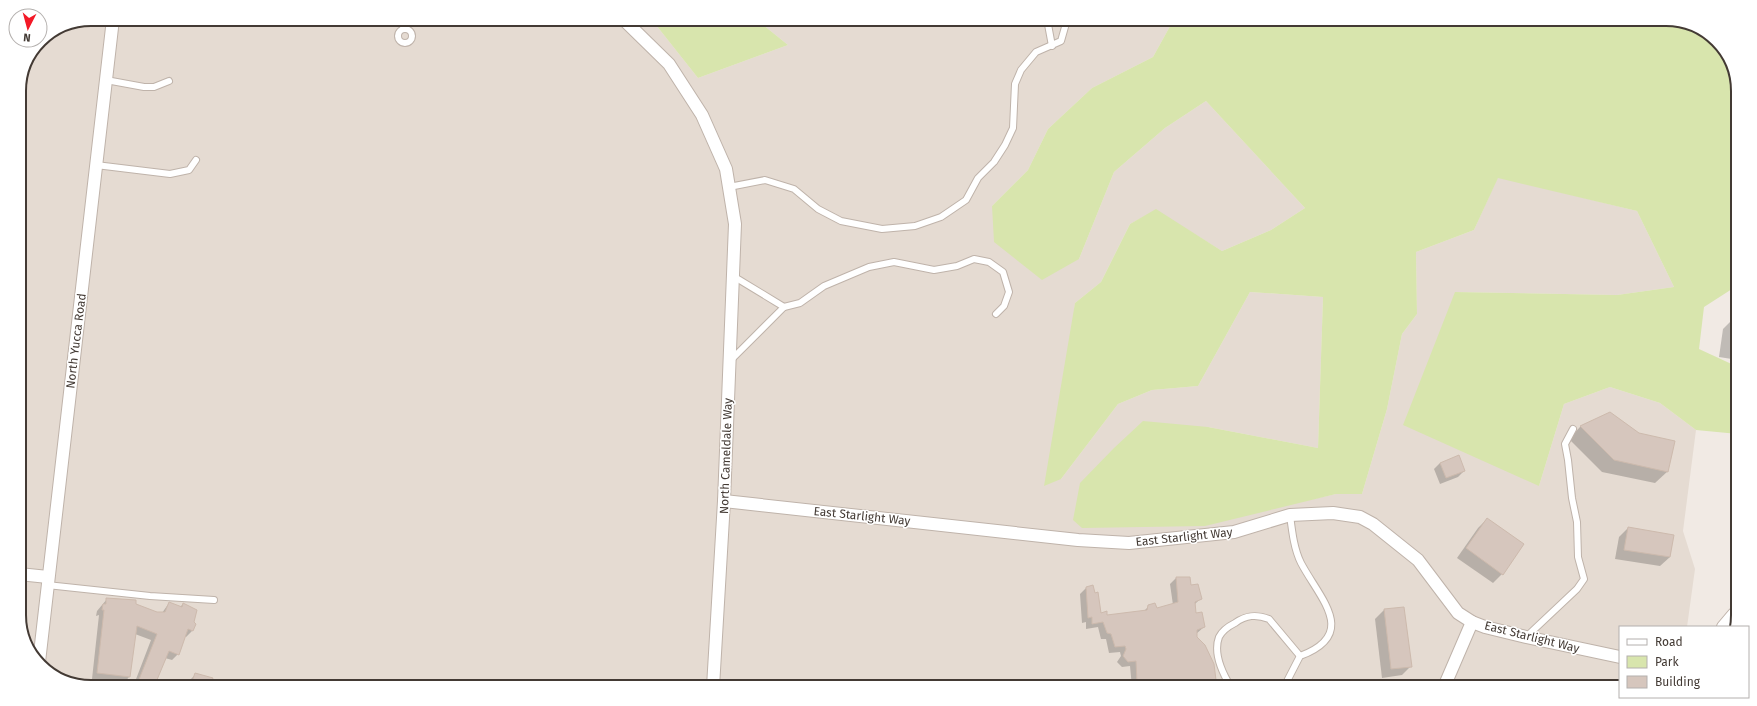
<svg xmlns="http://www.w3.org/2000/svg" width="1757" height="706" font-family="'Fira Sans',sans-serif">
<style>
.residential{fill:#e5dbd2}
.green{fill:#d8e5ad}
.shadow{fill:#0003}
.building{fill:#d6c6bd;stroke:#cdbaad}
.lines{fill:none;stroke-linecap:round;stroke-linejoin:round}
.lane-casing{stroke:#bfb3aa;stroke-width:8}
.street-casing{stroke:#bfb3aa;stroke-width:14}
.lane{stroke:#fff;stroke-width:6}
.street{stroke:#fff;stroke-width:12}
.labels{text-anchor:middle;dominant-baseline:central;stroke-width:3;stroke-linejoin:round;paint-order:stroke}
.street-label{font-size:12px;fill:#433a34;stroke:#fff}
.rim{fill:none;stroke:#433a34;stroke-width:2}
</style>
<rect width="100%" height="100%" fill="#f1eae4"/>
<path class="residential" d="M 91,19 L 646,19 L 656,25 L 698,78 L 788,45 L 756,19 L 1174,19 L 1153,57 L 1092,88 L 1048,129 L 1028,170 L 992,206 L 1079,259 L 1114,172 L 1165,128 L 1206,101 L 1305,208 L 1271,230 L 1222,251 L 1156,210 L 1130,224 L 1101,282 L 1075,303 L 1061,479 L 1118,404 L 1152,390 L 1198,386 L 1250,292 L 1323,297 L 1318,448 L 1208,427 L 1286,505 L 1336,494 L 1362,494 L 1387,409 L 1402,334 L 1417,314 L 1416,252 L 1474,230 L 1498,177 L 1637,211 L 1674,287 L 1617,295 L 1455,292 L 1539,486 L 1564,404 L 1610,387 L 1660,403 L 1696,430 L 1683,531 L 1695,569 L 1687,627 L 1620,627 L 1620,687 L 91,687 L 64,682 L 34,658 L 19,620 L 19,87 L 40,40 L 64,24 Z"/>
<g class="green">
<path d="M 646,19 L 756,19 L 788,45 L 698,78 L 656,25 Z"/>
<path d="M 1174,19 L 1666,19 L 1693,24 L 1726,51 L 1738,87 L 1738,289 L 1732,289 L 1704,307 L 1699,349 L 1738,367 L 1738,434 L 1696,430 L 1660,403 L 1610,387 L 1564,404 L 1539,486 L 1403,425 L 1455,292 L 1617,295 L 1674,287 L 1637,211 L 1498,178 L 1474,230 L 1416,252 L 1417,314 L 1402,334 L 1387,409 L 1362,494 L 1336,494 L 1205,526 L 1082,528 L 1073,520 L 1080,483 L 1114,448 L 1143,421 L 1208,427 L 1318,448 L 1323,297 L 1250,292 L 1198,386 L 1152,390 L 1118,404 L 1061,479 L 1044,486 L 1075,303 L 1101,282 L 1130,224 L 1156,209 L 1222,251 L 1271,230 L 1305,208 L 1206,101 L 1165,128 L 1114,172 L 1079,259 L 1042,280 L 994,242 L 992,206 L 1028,170 L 1048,129 L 1092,88 L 1153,57 Z"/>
</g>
<g class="shadow">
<path d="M 1735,317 L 1738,318 L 1738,360 L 1719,357 L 1723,329 Z"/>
<path d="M 1610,413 L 1668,471 L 1655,483 L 1602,472 L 1569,439 L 1580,427 Z"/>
<path d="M 1440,463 L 1464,471 L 1458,477 L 1440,484 L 1434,469 Z"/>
<path d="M 1487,519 L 1502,574 L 1493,583 L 1457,558 L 1478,528 Z"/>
<path d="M 1628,528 L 1673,536 L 1670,557 L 1660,566 L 1615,559 L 1619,537 Z"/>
<path d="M 1176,578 L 1190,586 L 1201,598 L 1194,605 L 1195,614 L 1204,627 L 1196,634 L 1213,687 L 1132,687 L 1130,666 L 1122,667 L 1117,662 L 1121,656 L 1120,652 L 1109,653 L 1106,639 L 1101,639 L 1098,627 L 1086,629 L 1086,622 L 1082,623 L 1080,594 L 1086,588 L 1101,614 L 1106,617 L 1143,612 L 1149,606 L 1156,609 L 1173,605 L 1170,584 Z"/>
<path d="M 107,599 L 135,605 L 157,613 L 162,613 L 169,603 L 180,607 L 183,604 L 195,624 L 192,631 L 186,637 L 184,636 L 178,654 L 172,660 L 165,658 L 153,687 L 133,687 L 151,640 L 135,634 L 129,677 L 124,683 L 92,679 L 99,615 L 96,616 L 97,611 Z"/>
<path d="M 1403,608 L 1411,666 L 1402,675 L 1382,678 L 1375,619 L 1384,610 Z"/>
<path d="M 196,674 L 208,687 L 187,687 L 190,680 Z"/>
</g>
<g class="building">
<path d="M 1734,316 L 1738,317 L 1738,346 L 1731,345 Z"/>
<path d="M 1610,412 L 1639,433 L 1675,441 L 1668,472 L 1614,460 L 1580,426 Z"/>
<path d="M 1459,455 L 1465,471 L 1446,478 L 1440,463 Z"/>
<path d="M 1487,518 L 1524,544 L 1503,575 L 1466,548 Z"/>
<path d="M 1628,527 L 1674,535 L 1670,557 L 1624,550 Z"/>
<path d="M 1176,577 L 1190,577 L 1191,585 L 1198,584 L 1202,599 L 1195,602 L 1196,613 L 1202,612 L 1205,627 L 1197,630 L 1197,637 L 1205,645 L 1214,664 L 1216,680 L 1214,687 L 1140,687 L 1137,684 L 1136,661 L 1128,662 L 1123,656 L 1126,649 L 1125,646 L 1115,647 L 1111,634 L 1107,633 L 1103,622 L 1092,624 L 1092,617 L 1088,618 L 1086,587 L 1093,585 L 1095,593 L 1098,592 L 1101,613 L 1107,611 L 1107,615 L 1147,610 L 1148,605 L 1155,603 L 1157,608 L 1178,602 Z"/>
<path d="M 106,598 L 136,600 L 136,604 L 157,612 L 165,612 L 169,602 L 182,607 L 183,603 L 197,610 L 194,622 L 196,624 L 193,631 L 188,629 L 179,655 L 169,651 L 154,687 L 136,687 L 157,634 L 137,626 L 130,677 L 97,673 L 104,610 L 102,610 L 103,604 L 106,604 Z"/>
<path d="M 1404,607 L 1412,667 L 1391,669 L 1384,609 Z"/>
<path d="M 195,673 L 213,678 L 209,687 L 190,687 Z"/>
</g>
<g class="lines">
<defs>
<g id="lane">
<path d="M 401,19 L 404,29"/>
<path d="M 1047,19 L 1052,46"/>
<circle cx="405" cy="36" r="7"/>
<path d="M 106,80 L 144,87 L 154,87 L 169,81"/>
<path d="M 96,165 L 170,174 L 189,170 L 196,160"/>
<path d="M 729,187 L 765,180 L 794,189 L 818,209 L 841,221 L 882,229 L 915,226 L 941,217 L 966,200 L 978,178 L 994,162 L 1005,145 L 1013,128 L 1015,84 L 1021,70 L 1036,52 L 1061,41 L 1065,27 L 1064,19"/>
<path d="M 733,276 L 784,307"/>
<path d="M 731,360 L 784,307 L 800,303 L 824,286 L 869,267 L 894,262 L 934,270 L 957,266 L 974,259 L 989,262 L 1003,272 L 1009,292 L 1004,306 L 996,314"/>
<path d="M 47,585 L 150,596 L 214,600"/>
<path d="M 1526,637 L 1577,589 L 1584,579 L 1578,557 L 1577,522 L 1572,498 L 1568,460 L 1565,444 L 1573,429"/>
<path d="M 1231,687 C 1223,674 1213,653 1219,637 C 1222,631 1229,626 1235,623 C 1246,615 1256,614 1269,619 L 1300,656"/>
<path d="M 1284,687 L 1300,656 C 1359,634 1320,599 1301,563 C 1294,549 1292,531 1290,515"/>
</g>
<g id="street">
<path d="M 623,19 L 669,64 L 702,115 L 726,169 L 735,224 L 724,501 L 713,687"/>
<path d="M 724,501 L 1078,540 L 1129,543 L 1234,532 L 1290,515 L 1333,513 L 1360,517 L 1373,524 L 1418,560 L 1458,613 L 1472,622 L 1485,627 L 1526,637 L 1620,657"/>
<path d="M 19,574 L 48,577"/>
<path d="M 1723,627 L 1734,614 L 1738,613"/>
<path d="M 39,662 L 113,19"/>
<path d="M 1444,687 L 1472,622"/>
</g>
</defs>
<use href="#lane" class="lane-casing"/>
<use href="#street" class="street-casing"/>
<use href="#lane" class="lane"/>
<use href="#street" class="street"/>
</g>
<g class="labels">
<g class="street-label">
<text transform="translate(76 341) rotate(-83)">North Yucca Road</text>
<text transform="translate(726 456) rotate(-88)">North Cameldale Way</text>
<text transform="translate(862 516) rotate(6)">East Starlight Way</text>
<text transform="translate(1184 537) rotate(-6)">East Starlight Way</text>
<text transform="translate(1532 637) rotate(14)">East Starlight Way</text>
</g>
</g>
<path d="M0 0H1757V706H0ZM91 26H1666A65 65 0 0 1 1731 91V615A65 65 0 0 1 1666 680H91A65 65 0 0 1 26 615V91A65 65 0 0 1 91 26Z" fill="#fff" fill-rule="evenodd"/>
<path class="rim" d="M91 26H1666A65 65 0 0 1 1731 91V615A65 65 0 0 1 1666 680H91A65 65 0 0 1 26 615V91A65 65 0 0 1 91 26Z"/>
<rect x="1619" y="626" width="130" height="72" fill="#ffffff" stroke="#b4b0ae"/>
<rect x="1627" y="639" width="20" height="6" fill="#ffffff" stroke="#b4b0ae"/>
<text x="1655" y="646" font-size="12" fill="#433a34">Road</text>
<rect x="1627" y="656" width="20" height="12" fill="#d8e5ad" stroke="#b4b0ae"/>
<text x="1655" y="666" font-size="12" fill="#433a34">Park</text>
<rect x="1627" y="676" width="20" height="12" fill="#d6c6bd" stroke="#b4b0ae"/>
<text x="1655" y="686" font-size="12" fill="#433a34">Building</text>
<g transform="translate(28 28) rotate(186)"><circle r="19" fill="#ffffff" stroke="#b4b0ae"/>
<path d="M0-3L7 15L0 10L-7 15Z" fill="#f31927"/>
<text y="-6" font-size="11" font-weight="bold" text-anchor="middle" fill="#433a34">N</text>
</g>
</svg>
